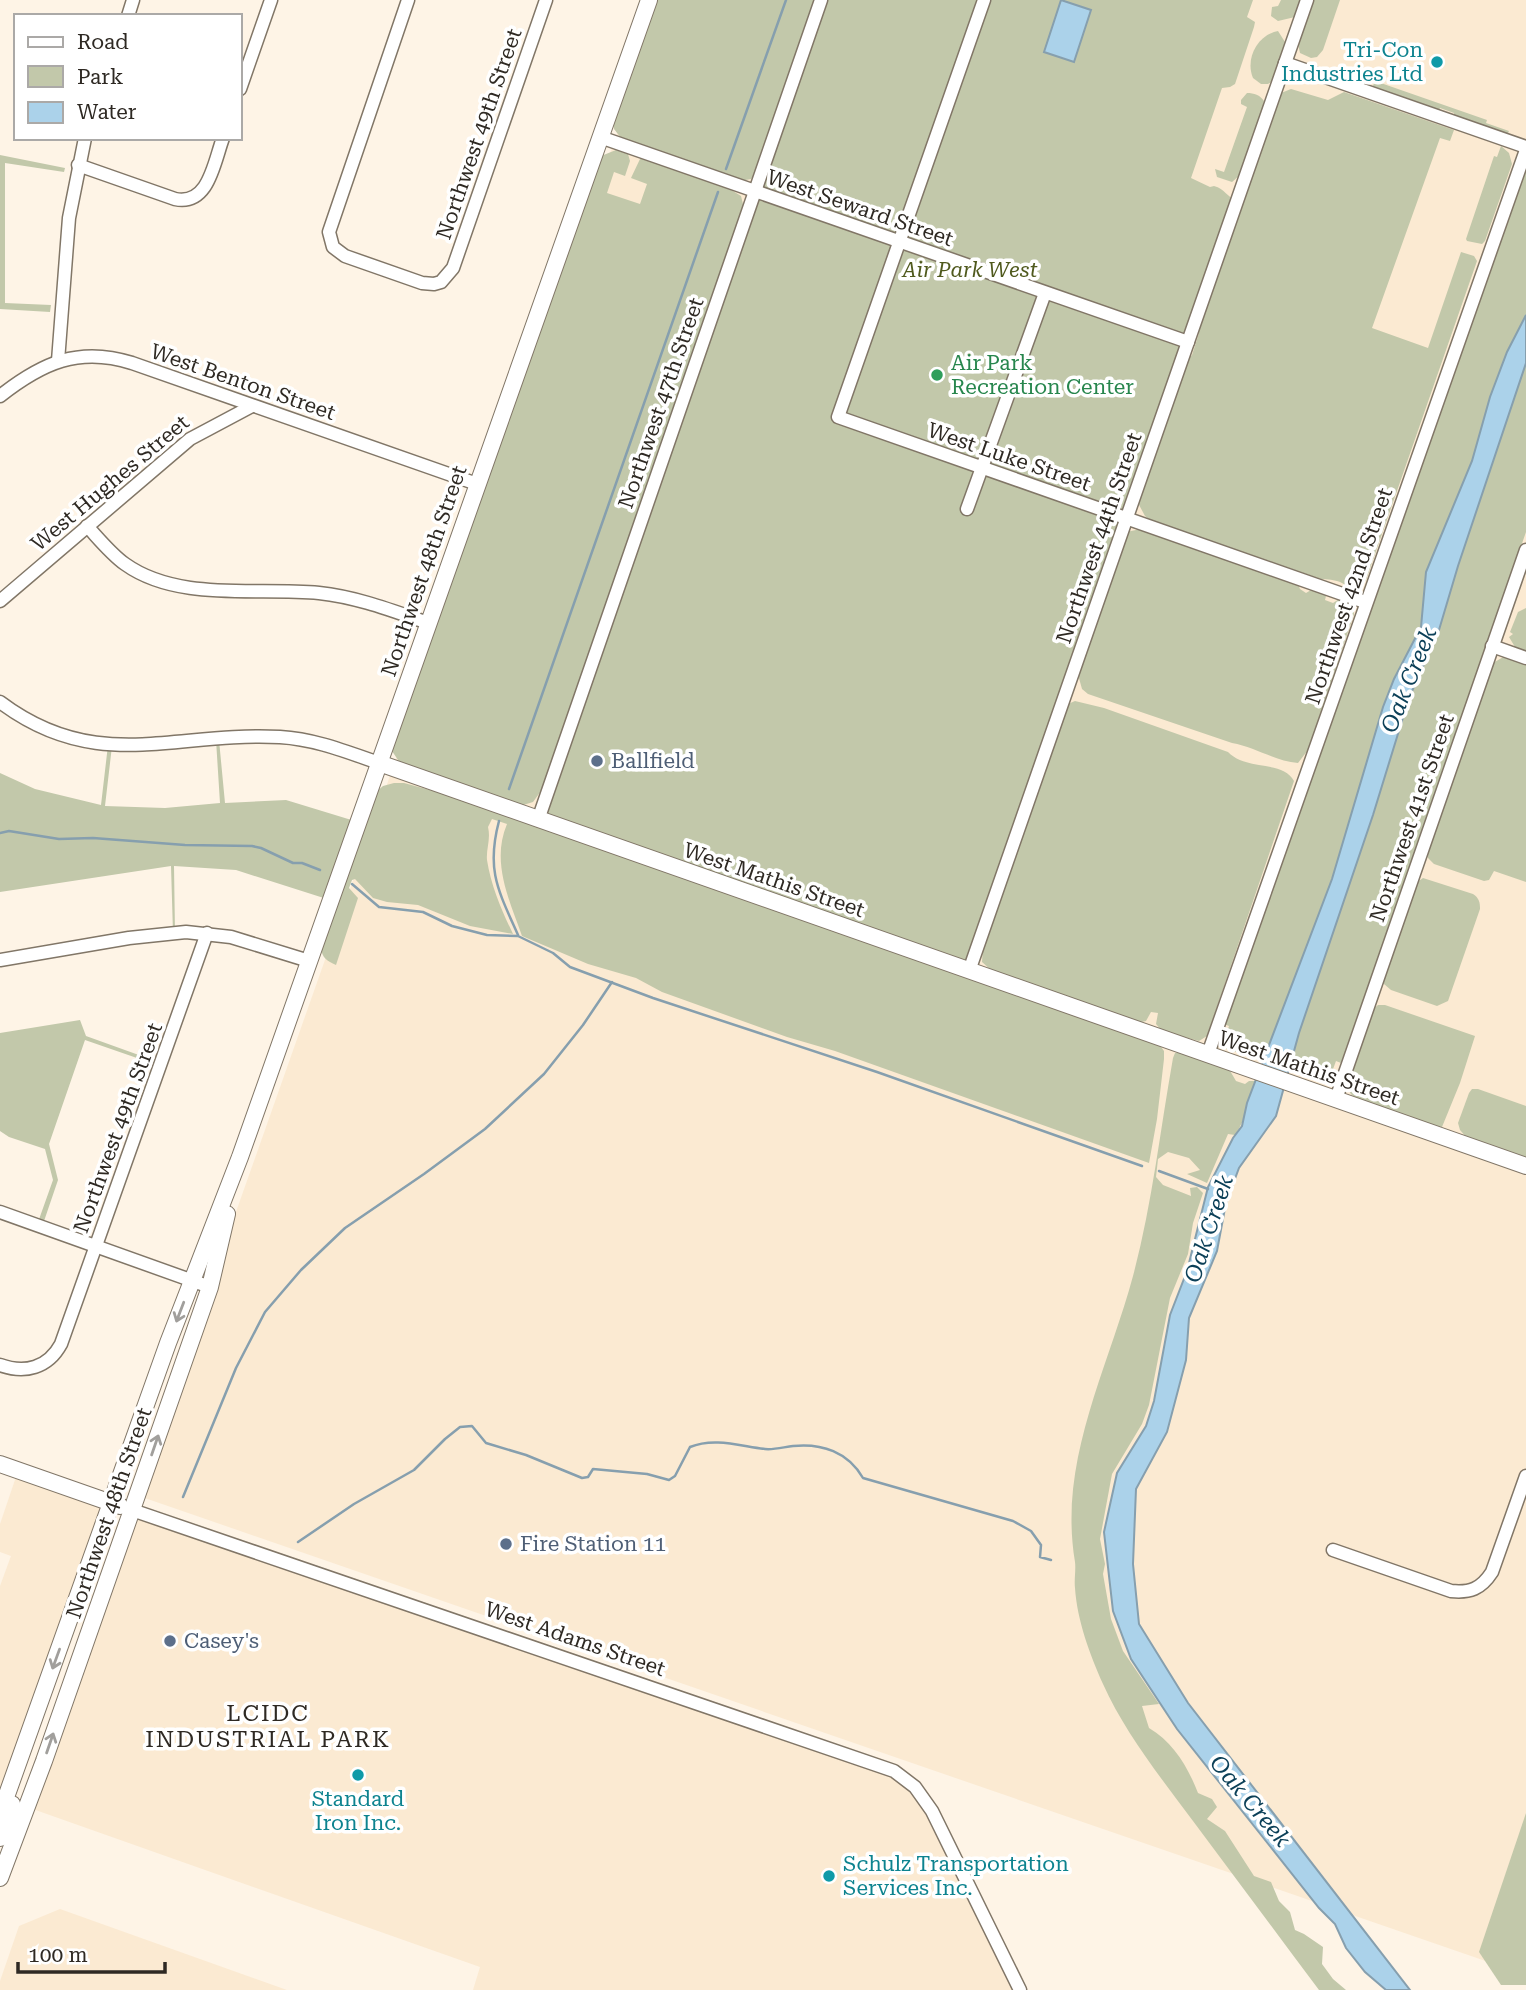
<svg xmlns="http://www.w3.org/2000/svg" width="1526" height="1990" font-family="'Roboto Serif',serif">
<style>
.built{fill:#fbead2}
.green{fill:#c2c8aa}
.water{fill:#abd2ea;stroke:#869fae;stroke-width:2}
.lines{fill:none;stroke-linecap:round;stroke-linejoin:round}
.stream{stroke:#869fae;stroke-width:2.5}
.street-casing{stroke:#817667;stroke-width:15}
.secondary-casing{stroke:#817667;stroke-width:18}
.street{stroke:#fff;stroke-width:12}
.secondary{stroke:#fff;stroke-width:16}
.oneway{stroke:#a19f9c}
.culture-dot{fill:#0f9aa8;stroke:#fff;stroke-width:2.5}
.leisure-dot{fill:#2e9e5b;stroke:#fff;stroke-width:2.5}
.service-dot{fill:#5c6f8a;stroke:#fff;stroke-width:2.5}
.labels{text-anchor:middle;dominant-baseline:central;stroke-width:7;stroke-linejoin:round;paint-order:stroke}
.culture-label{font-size:21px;fill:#0d838f;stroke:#fff;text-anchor:end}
.street-label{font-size:21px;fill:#2e2923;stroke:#fff}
.park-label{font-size:21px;font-style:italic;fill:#505a1e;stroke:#fff}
.leisure-label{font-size:21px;fill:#27864d;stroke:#fff;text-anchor:start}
.service-label{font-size:21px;fill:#4e5e75;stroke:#fff;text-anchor:start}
.water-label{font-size:23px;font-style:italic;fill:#0c4058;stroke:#fff}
.neighbourhood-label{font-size:23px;letter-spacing:2px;fill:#2e2923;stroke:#fff}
</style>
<rect width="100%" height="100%" fill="#fef4e6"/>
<g class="built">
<path d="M 664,0 L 821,0 L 538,819 L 1237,201 L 1183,181 L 1245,0 L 1526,0 L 1526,1975 L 136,1495 Z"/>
<path d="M 18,1471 L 112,1503 L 8,1793 L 0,1790 L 0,1586 L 11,1556 L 0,1552 L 0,1524 Z"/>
<path d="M 132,1510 L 884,1766 L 915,1787 L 1020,1990 L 473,1990 L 480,1967 L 27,1807 Z"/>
<path d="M 60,1909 L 287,1990 L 0,1990 L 0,1981 L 19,1926 Z"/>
</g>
<g class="green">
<path d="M 657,0 L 817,0 L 755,175 L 751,179 L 740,181 L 621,138 L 614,129 L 613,122 Z"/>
<path d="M 821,0 L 1253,0 L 1247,17 L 1255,22 L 1254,27 L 1235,84 L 1230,87 L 1222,88 L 1191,178 L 1210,187 L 1214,186 C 1225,189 1227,197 1237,201 L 969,971 L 538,820 Z"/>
<path d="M 1281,0 L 1300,0 L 1295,17 L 1278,21 L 1271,16 L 1272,7 L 1278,6 Z"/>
<path d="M 1314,0 L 1340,0 L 1323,50 L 1317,57 L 1311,58 L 1300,53 L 1298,44 Z"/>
<path d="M 1278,31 L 1285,42 L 1273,81 L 1268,84 L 1261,84 L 1253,78 C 1245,59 1257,35 1278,31 Z"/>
<path d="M 1375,81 L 1487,120 L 1486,123 L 1509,131 L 1507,135 L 1454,116 L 1454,113 L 1440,108 L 1439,111 L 1372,88 Z"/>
<path d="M 1291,89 L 1328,100 L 1344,92 L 1454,130 L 1450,141 L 1440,138 L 1372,328 L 1428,348 L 1461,252 L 1474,256 L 1477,261 L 1366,580 C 1354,593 1353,589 1340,582 C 1335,580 1327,579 1321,579 L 1150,520 L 1145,516 L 1138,503 L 1188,359 L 1192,355 L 1199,333 L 1198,329 L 1281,93 Z"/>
<path d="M 1247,93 C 1254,93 1260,95 1264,101 L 1263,106 L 1240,175 L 1232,182 L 1217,177 L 1215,169 L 1224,172 L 1247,107 L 1241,104 L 1241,100 Z"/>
<path d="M 1501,146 L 1509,153 L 1512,164 L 1485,241 L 1482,244 L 1467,241 L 1466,239 L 1494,156 L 1497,157 Z"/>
<path d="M 616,150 L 628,154 L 630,161 L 625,176 L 614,172 L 607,193 L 640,204 L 647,184 L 631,178 L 640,159 L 645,159 L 728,188 L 741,196 L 744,208 L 541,791 L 533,802 L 520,806 L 400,763 L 392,751 L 601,156 Z"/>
<path d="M 0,155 L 65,168 L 64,172 L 5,163 L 5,303 L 51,305 L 50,312 L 0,309 Z"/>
<path d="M 1526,158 L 1526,315 L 1507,352 L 1490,397 L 1472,461 L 1426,572 L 1421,627 L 1394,679 L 1383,707 L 1332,879 L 1264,1061 L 1249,1057 L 1252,1046 L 1243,1042 L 1236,1052 L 1226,1049 L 1224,1041 L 1229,1026 L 1224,1024 Z"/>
<path d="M 1526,363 L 1526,532 L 1341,1063 L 1336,1061 C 1332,1072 1329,1084 1316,1080 L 1316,1076 L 1309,1070 L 1305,1075 L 1289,1070 L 1299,1033 L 1409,698 L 1439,630 L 1458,566 Z"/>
<path d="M 1146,528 L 1298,584 L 1300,589 L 1306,593 L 1311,590 L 1321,590 L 1326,596 L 1325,600 L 1333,603 L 1339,599 L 1352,603 L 1354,614 L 1308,750 L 1298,763 C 1275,761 1255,747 1232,743 L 1088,694 L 1082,689 L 1077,671 L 1126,532 Z"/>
<path d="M 1526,608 L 1526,651 L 1515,647 L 1509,637 L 1513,634 L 1510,632 L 1518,612 Z"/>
<path d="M 1505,656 L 1526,662 L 1526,882 L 1494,871 L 1489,880 L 1484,881 L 1434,864 L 1428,858 L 1427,850 L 1493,663 Z"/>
<path d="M 1075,701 L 1104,708 L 1228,752 C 1246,771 1283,760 1294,781 L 1207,1036 L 1199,1041 L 1162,1031 L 1156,1024 L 1158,1013 L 1151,1012 L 1146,1021 L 1137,1023 L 992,971 L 982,962 L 983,947 L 1068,704 Z"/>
<path d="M 216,740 L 219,740 L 225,803 L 286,800 L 358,822 L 330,900 L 236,870 L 174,866 L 175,933 L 173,933 L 171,866 L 0,892 L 0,773 L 35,789 L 101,805 L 108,745 L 112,746 L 105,806 L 165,808 L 220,803 Z"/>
<path d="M 394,783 L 404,783 L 463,799 L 1159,1044 L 1164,1051 L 1164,1059 L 1157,1119 L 1149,1163 L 835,1051 L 787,1037 L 662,992 L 636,978 L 588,964 L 522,936 C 509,899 491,862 507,824 L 492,819 L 488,827 C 491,839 486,849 487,860 C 491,886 502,911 513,934 L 470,926 L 418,905 L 387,902 L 373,898 L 355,879 L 352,880 L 349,888 L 358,898 L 336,965 C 327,961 322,958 321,948 L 376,792 L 383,786 Z"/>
<path d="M 1423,878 L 1473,894 C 1479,898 1480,902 1480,909 L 1448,1001 L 1437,1006 L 1391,990 L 1384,984 L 1383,980 L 1416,883 Z"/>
<path d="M 1378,1005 L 1385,1005 L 1475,1036 L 1460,1083 L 1442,1127 C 1425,1126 1369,1107 1355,1097 C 1349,1094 1348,1089 1348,1083 L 1371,1011 Z"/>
<path d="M 80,1020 L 86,1036 L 161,1063 L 160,1066 L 85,1040 L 49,1144 L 58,1180 L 42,1227 L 37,1225 L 53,1180 L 45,1149 L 9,1137 L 0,1131 L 0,1033 Z"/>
<path d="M 1180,1052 L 1229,1069 L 1236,1081 L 1245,1084 L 1249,1081 L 1256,1081 C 1249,1099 1246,1120 1235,1135 L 1228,1134 L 1207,1183 L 1187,1174 L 1200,1170 L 1189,1158 L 1168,1152 L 1158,1159 L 1156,1177 L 1163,1185 L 1191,1196 L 1190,1188 L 1197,1187 L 1203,1193 L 1193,1223 L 1188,1254 L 1170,1298 L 1149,1405 L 1142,1424 L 1112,1474 L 1100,1539 L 1105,1564 L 1103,1574 L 1111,1619 L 1123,1651 L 1159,1704 L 1142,1706 L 1149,1728 C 1173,1742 1188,1767 1198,1793 L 1212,1799 L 1217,1807 L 1207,1819 L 1225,1831 L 1254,1876 L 1271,1882 L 1279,1901 L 1290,1912 L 1295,1930 L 1304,1934 L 1323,1947 L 1322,1964 L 1333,1979 L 1346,1990 L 1319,1990 C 1277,1934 1235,1877 1193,1821 C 1161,1778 1125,1733 1103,1684 C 1090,1655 1077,1620 1075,1588 C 1074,1580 1076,1570 1075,1562 C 1058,1461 1107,1372 1133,1276 C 1152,1205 1160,1131 1173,1058 L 1175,1053 Z"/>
<path d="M 1472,1089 L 1478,1089 L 1526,1106 L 1526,1159 L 1467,1138 L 1460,1130 L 1458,1123 L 1469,1093 Z"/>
<path d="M 1526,1813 L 1526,1985 L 1501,1985 L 1479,1952 Z"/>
</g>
<g class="water">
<path d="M 1061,0 L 1091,10 L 1074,62 L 1044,52 Z"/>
<path d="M 1526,315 L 1526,363 L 1458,566 L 1439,630 L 1409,698 L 1373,815 L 1299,1033 L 1276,1116 L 1239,1168 L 1226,1203 L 1217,1251 L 1189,1318 L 1186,1360 L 1167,1432 L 1136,1489 L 1133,1564 L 1139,1624 L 1188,1703 L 1410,1990 L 1386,1990 L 1365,1972 L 1346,1948 L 1335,1924 L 1319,1908 L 1177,1729 L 1131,1659 L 1113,1611 L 1104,1532 L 1117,1473 L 1146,1426 L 1154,1401 L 1170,1315 L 1187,1271 L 1208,1187 L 1233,1138 L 1242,1126 L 1247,1103 L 1332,879 L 1383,707 L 1394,679 L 1421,627 L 1426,572 L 1472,461 L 1490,397 L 1507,352 Z"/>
</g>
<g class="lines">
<g class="stream">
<path d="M 726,169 L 786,0"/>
<path d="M 509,789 L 718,192"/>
<path d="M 499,821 C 486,870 498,890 518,935"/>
<path d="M 0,833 L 9,831 L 59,839 L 93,838 L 185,845 L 252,846 L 261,848 L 293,863 L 302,863 L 320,870"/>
<path d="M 352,884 L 379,907 L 423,912 L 452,926 L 487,935 L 518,936 L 553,953 L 570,967 L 653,998 L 877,1072 L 1142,1166"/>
<path d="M 1159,1171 L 1208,1189"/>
<path d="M 183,1497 L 236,1368 L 265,1312 L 301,1270 L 345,1228 L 424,1174 L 485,1129 L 544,1074 L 583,1025 L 612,982"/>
<path d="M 298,1542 L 354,1504 L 414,1470 L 445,1439 L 460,1427 L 472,1426 L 486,1443 L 526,1455 L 582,1478 L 588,1477 L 593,1469 L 647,1474 L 669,1480 L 675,1476 L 690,1447 C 714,1437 740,1446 765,1449 C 774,1450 784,1447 793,1446 C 822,1443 848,1452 863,1478 L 1013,1521 L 1031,1531 L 1041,1545 L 1040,1557 L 1051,1560"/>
</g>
<defs>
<g id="street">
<path d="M 408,0 L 329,232 L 333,247 L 345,256 L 422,283 L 434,284 L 441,282 L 453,268 L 546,0"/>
<path d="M 984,0 L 838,417 L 1365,602"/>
<path d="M 128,16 L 133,0"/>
<path d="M 1285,63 L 1526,147"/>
<path d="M 240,89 L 271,0"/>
<path d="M 600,137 L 1188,342"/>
<path d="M 78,165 L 175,199 C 209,206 214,162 223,138"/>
<path d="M 58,361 L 69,218 L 85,138"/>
<path d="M 0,396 C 42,363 79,346 132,363 L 477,484"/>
<path d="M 967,509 L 1045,293"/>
<path d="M 87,526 C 99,539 111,554 125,564 C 178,602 257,587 319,593 C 357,597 393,611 428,623"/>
<path d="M 0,601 L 190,439 L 252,406"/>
<path d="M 1492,646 L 1526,658"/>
<path d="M 0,702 C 97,775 175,731 280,737 C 315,739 347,752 379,763"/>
<path d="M 538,820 L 821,0"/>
<path d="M 0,960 L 129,938 L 186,932 L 231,937 L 309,961"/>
<path d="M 969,971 L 1307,0"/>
<path d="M 1208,1054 L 1526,150"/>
<path d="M 1336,1099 L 1526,550"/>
<path d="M 0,1212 L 210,1287"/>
<path d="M 0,1365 C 25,1374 48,1368 61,1344 L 207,933"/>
<path d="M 132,1510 L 894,1771 L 915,1787 L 932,1811 L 1020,1990"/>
<path d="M 1333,1550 L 1451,1591 C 1470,1593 1481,1589 1492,1572 L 1526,1476"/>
</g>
<g id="secondary">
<path d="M 379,763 L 1526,1166"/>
<path d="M 0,1464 L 120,1506"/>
<path d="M 0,1814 L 168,1343 L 240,1157 L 649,0"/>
<path d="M 0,1838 L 12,1804"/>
<path d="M 0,1878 L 44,1761 L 210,1287 L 227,1214"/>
</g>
</defs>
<use href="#street" class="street-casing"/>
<use href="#secondary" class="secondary-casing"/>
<use href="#street" class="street"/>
<use href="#secondary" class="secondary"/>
</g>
<defs><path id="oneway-shaft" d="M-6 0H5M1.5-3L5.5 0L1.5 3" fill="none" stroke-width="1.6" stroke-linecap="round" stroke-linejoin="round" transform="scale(1.75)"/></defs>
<g class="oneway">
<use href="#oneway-shaft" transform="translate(180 1312) rotate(111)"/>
<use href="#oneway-shaft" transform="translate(155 1445) rotate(-71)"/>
<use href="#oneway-shaft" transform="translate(56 1659) rotate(110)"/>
<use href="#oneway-shaft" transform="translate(50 1743) rotate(-71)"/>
</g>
<g class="culture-dot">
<circle cx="1437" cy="62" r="7"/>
<circle cx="358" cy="1775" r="7"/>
<circle cx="829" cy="1876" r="7"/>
</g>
<circle class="leisure-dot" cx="937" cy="375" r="7"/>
<g class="service-dot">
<circle cx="597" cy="761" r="7"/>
<circle cx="506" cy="1544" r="7"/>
<circle cx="170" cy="1641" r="7"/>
</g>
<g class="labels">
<g class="culture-label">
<text x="1423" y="50">Tri-Con<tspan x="1423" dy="24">Industries Ltd</tspan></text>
<text x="358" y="1799" text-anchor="middle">Standard<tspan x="358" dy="24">Iron Inc.</tspan></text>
<text x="843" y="1864" text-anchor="start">Schulz Transportation<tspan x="843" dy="24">Services Inc.</tspan></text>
</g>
<g class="street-label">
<text transform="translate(479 134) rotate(-71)">Northwest 49th Street</text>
<text transform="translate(860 208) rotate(19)">West Seward Street</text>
<text transform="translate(243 382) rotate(19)">West Benton Street</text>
<text transform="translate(661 403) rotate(-71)">Northwest 47th Street</text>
<text transform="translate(1009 457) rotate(19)">West Luke Street</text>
<text transform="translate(110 483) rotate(-40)">West Hughes Street</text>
<text transform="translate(1099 538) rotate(-71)">Northwest 44th Street</text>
<text transform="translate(424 571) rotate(-71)">Northwest 48th Street</text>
<text transform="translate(1349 596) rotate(-71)">Northwest 42nd Street</text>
<text transform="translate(1412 818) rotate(-71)">Northwest 41st Street</text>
<text transform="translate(774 880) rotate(19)">West Mathis Street</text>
<text transform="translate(1309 1068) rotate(19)">West Mathis Street</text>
<text transform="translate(118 1128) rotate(-70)">Northwest 49th Street</text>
<text transform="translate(109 1513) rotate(-71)">Northwest 48th Street</text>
<text transform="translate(575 1639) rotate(19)">West Adams Street</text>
</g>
<g class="park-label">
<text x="970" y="270">Air Park West</text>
</g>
<g class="leisure-label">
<text x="951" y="363">Air Park<tspan x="951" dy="24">Recreation Center</tspan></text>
</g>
<g class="service-label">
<text x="611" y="761">Ballfield</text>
<text x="520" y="1544">Fire Station 11</text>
<text x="184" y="1641">Casey's</text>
</g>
<g class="water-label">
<text transform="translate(1409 680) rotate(-68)">Oak Creek</text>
<text transform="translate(1209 1229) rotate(-72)">Oak Creek</text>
<text transform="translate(1250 1801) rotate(50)">Oak Creek</text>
</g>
<g class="neighbourhood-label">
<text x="268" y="1713">LCIDC<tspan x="268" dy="26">INDUSTRIAL PARK</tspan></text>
</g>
</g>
<rect x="14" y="14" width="228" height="126" fill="#ffffff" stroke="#aba9a7" stroke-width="2"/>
<rect x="28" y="37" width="35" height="10" fill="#ffffff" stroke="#aba9a7" stroke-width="2"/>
<text x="77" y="49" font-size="21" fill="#2e2923">Road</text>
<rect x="28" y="66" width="35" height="21" fill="#c2c8aa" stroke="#aba9a7" stroke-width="2"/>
<text x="77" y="84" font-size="21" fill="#2e2923">Park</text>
<rect x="28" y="102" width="35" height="21" fill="#abd2ea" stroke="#aba9a7" stroke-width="2"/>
<text x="77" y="119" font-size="21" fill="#2e2923">Water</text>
<path d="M18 1962v10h147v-10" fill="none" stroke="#2e2923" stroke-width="3.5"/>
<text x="28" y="1962" font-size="21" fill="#2e2923" stroke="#ffffff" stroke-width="5" paint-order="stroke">100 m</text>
</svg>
